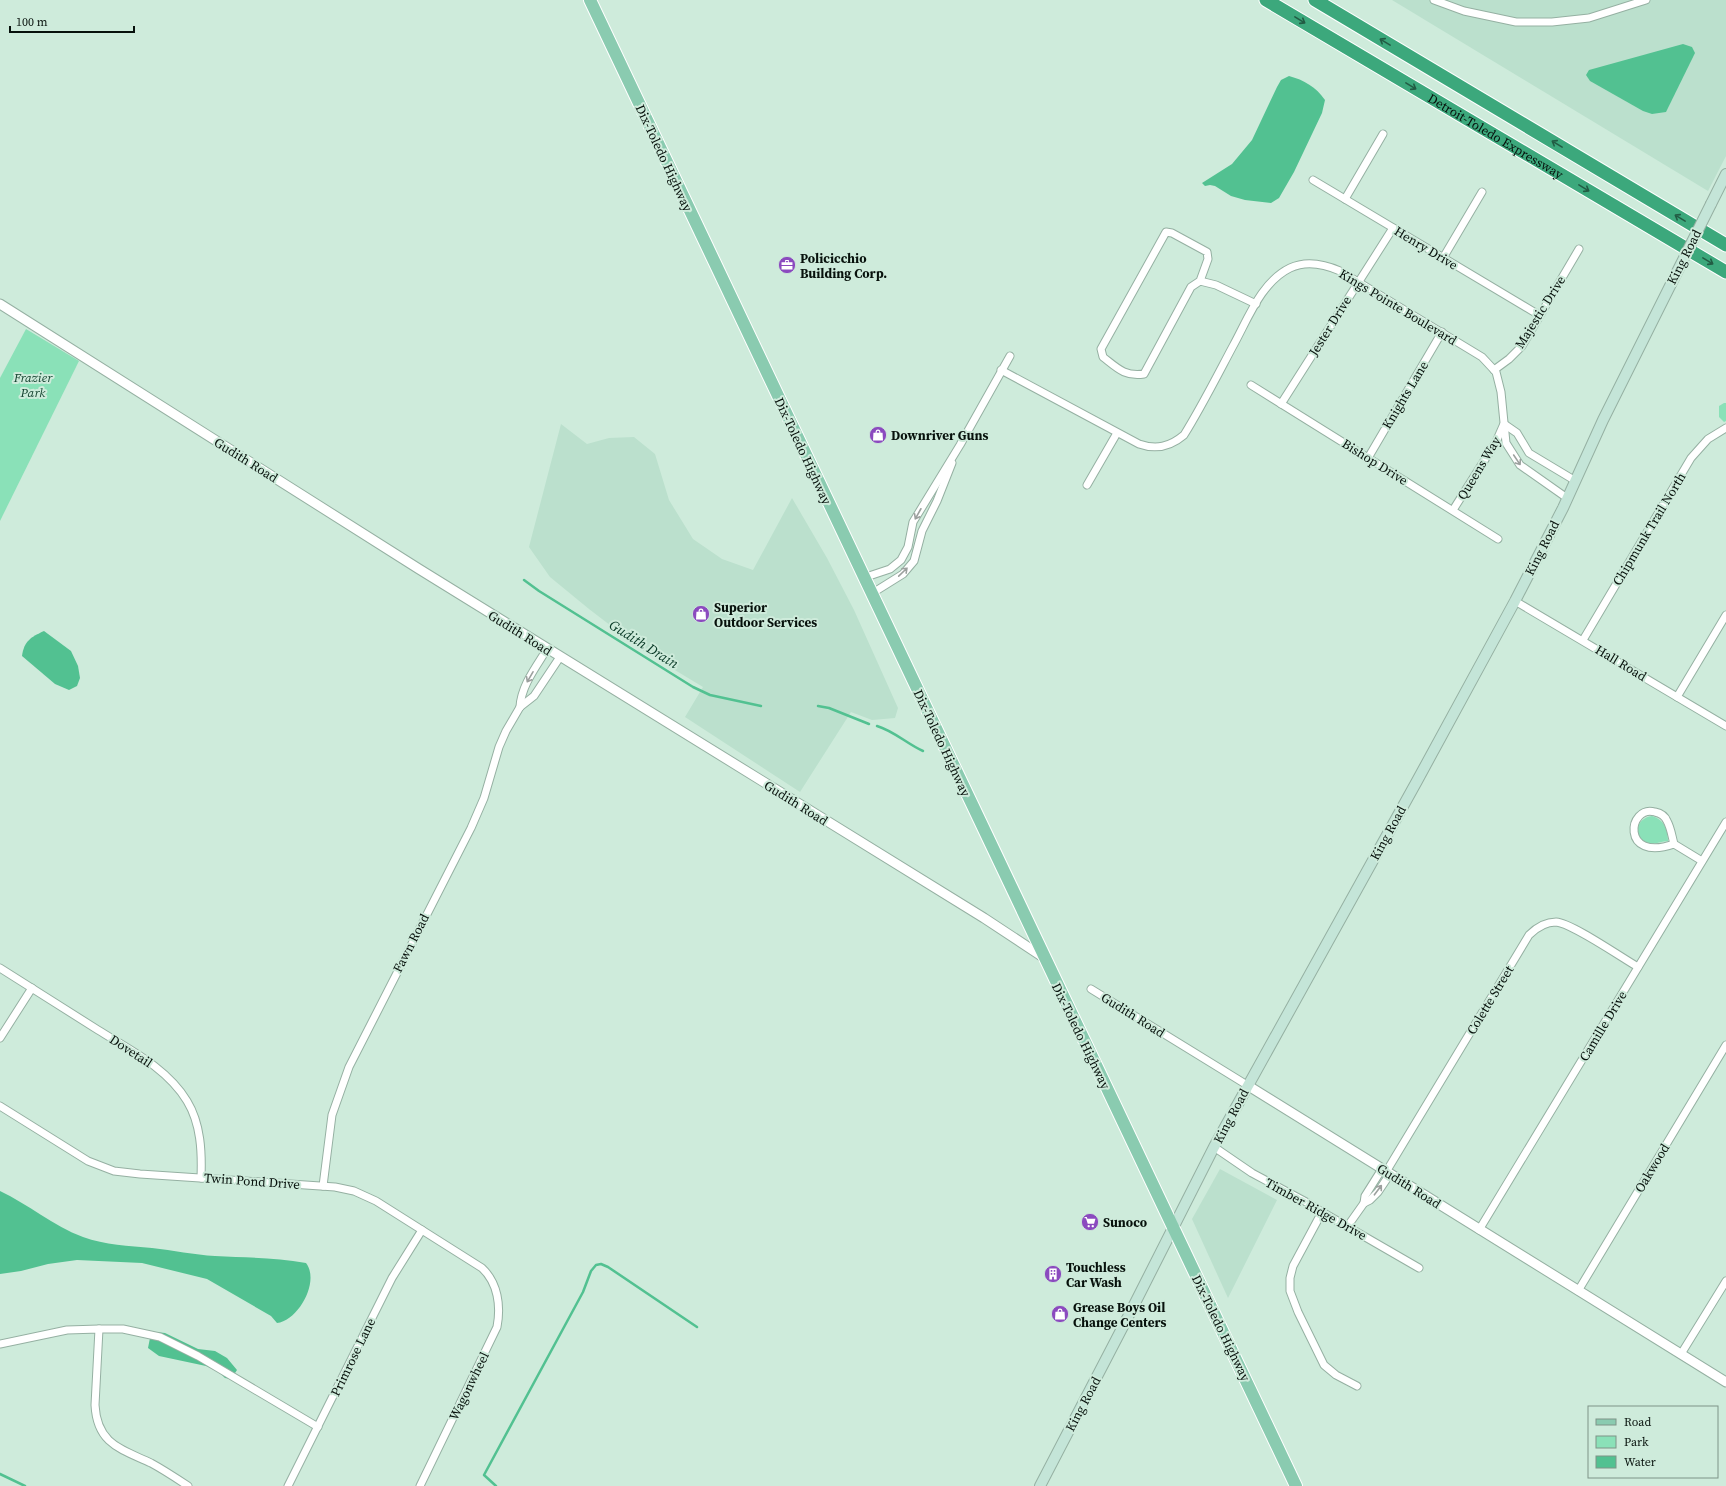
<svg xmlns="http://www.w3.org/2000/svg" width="1726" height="1486" font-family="'Source Serif 4',serif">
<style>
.built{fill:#bbe0cd}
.green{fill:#8ae1b8}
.water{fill:#52c191}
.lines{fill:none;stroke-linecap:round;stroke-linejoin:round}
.stream{stroke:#52c191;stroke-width:2.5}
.minor-casing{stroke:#95b0a2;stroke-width:9}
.tertiary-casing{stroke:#95b0a2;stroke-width:11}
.secondary-casing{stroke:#95b0a2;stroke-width:12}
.primary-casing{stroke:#fff;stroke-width:14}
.motorway-casing{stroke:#fff;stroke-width:15}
.minor{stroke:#fff;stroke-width:7}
.tertiary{stroke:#fff;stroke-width:9}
.secondary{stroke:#c4e5d8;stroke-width:10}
.primary{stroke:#8acbb0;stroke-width:12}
.motorway{stroke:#3ca87c;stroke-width:13}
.secondary-bridge-casing{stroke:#95b0a2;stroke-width:12;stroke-linecap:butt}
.secondary-bridge{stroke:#c4e5d8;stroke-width:10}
.oneway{stroke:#225c44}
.oneway2{stroke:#9ca09e}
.labels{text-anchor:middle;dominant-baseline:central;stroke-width:4;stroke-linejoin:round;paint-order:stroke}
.street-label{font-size:13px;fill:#07110c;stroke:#ceebdb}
.poi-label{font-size:13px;font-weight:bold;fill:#07110c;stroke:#ceebdb;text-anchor:start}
.park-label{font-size:13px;font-style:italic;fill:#164431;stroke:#ceebdb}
.water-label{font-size:14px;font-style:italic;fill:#093a27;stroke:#ceebdb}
</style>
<rect width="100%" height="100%" fill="#ceebdb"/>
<g class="built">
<path d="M 1392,0 L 1726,0 L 1726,156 L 1708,191 Z"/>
<path d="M 561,424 L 587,444 L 609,438 L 634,437 L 655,454 L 669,500 L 693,539 L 722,559 L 753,570 L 792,498 L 827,558 L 854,610 L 898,708 L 895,718 L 872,720 L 851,712 L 800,792 L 685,717 L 703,687 L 645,652 L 589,609 L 550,577 L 529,547 Z"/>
<path d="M 1220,1169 L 1277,1200 L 1228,1298 L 1192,1219 Z"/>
</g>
<g class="green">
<path d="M 26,329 L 79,361 L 0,521 L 0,378 Z"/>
<path d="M 1724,403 L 1726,403 L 1726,421 L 1724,422 L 1719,417 L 1719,406 Z"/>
<path d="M 1652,816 C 1664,819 1668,830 1668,841 C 1661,841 1655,845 1649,843 C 1632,839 1635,818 1652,816 Z"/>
</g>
<g class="water">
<path d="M 1683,44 L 1692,47 L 1695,53 L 1666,112 L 1652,114 L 1643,111 L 1590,81 L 1586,75 L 1589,70 Z"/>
<path d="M 1289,76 C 1304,80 1316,87 1325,100 L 1322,113 L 1294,172 L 1279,198 L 1271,203 L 1245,200 L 1231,196 L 1215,186 L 1210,185 L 1205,186 L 1202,183 L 1232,164 L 1252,140 L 1277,87 L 1281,80 Z"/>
<path d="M 44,631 L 71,651 L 78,666 L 80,678 L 77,686 L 69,690 L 55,684 L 22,656 C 24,641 31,637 44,631 Z"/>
<path d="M 0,1191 C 28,1204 53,1226 83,1237 C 105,1245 129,1246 152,1248 C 173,1250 194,1255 215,1256 C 246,1258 276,1257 306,1263 C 320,1281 299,1320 277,1323 L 271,1316 L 207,1279 L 142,1263 L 77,1260 L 48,1264 L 21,1271 L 0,1274 Z"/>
<path d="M 156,1332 L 165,1333 L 198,1349 L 215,1351 L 227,1358 L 237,1370 L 231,1379 L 225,1378 L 219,1372 L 206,1366 L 159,1356 L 148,1348 L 150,1338 Z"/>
</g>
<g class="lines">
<g class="stream">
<path d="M 524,580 L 539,591 L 693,687 L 710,695 L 761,706"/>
<path d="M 818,706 L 829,708 L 869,724"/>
<path d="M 877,726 C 894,731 907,744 923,751"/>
<path d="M 0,1474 L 25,1486"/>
<path d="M 496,1486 L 484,1475 L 583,1292 L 591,1271 L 596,1265 L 601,1264 L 608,1267 L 697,1327"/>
</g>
<defs>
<g id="minor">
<path d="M 1434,0 L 1464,11 L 1516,22 L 1552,22 L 1589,18 L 1646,0"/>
<path d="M 1313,180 L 1539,315"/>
<path d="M 1345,199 L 1383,134"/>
<path d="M 1443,258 L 1482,192"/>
<path d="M 1200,281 L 1208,259 L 1207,252 L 1172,233 L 1166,232 L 1101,349 L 1103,357 C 1117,368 1125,377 1144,374 L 1191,287 L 1200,281 L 1216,285 L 1256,304"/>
<path d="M 1001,370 L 1139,444 C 1156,450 1170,447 1184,435 C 1202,406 1217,376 1233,346 C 1248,319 1261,282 1290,268 C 1307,260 1324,264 1340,271 L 1482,357 L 1496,372 L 1501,392 L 1506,443 L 1520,465 L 1567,498"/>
<path d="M 1494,370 L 1509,359 L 1522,346 L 1579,249"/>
<path d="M 1251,385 L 1498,539"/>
<path d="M 1281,404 L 1393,228"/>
<path d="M 1504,424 L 1517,433 L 1529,453 L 1574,480"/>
<path d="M 1368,458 L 1442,332"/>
<path d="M 1087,485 L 1117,433"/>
<path d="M 1453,510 L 1496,442 L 1503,426"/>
<path d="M 863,578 L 890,569 L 901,560 L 908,547 L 913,522 L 960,445 L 1010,356"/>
<path d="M 871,594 L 903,574 L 914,561 L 922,531 L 937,501 L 952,463"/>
<path d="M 1515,601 L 1726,726"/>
<path d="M 1583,640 L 1691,458 L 1708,439 L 1726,428"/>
<path d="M 1677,697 L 1726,615"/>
<path d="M 520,707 C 521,686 536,667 547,649"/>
<path d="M 1674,844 C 1672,837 1671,828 1667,821 C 1665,816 1660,813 1655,812 C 1628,804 1620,863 1674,844 L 1702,861"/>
<path d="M 0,968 C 33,989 65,1009 98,1030 C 130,1050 167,1068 187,1101 C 201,1124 202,1152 201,1178"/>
<path d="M 1091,989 L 1247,1085"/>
<path d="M 0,1038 L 32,988"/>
<path d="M 0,1106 L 88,1161 L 114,1171 L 140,1174 L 335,1187 L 354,1191 L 376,1201 L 482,1268 C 498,1283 501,1306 497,1327 L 420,1486"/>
<path d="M 1214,1147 L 1252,1173 L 1308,1203 L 1322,1212 L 1419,1268"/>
<path d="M 1386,1172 L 1529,935 C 1537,927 1545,922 1556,922 C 1572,923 1622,958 1638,967"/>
<path d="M 323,1186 L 332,1115 L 349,1067 L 471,828 L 484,798 L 499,747 L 506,731 L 520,707 L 534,696 L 560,657"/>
<path d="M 1364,1203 L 1365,1196 L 1382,1169"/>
<path d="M 1322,1212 L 1293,1266 L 1290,1278 L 1290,1291 L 1298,1312 L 1324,1365 L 1336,1375 L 1357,1386"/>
<path d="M 1347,1227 L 1364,1203 L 1370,1200 L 1378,1192 L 1390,1174"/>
<path d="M 1479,1230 L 1726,822"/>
<path d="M 1578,1291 L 1726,1045"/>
<path d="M 99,1329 L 123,1329 L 160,1337 L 198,1356 L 318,1427"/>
<path d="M 0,1344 L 67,1330 L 99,1329 L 95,1405 C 97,1444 121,1449 151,1463 C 164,1470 176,1478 188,1486"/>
<path d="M 1681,1354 L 1726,1281"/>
<path d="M 288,1486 L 392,1278 L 422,1230"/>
</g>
<g id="tertiary">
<path d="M 0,304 L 419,569 L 984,918 L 1043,957"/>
<path d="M 1247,1085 L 1726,1382"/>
</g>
<g id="secondary">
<path d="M 1711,204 L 1726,174"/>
<path d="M 1040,1486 L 1131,1311 L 1214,1147 L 1417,781 L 1515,601 L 1563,508 L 1603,420 L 1671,284"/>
</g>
<path id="primary" d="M 590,0 L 1296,1486"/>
<g id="motorway">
<path id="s1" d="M 1266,0 L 1726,272"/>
<path d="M 1315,0 L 1726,245"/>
</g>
</defs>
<use href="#minor" class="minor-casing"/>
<use href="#tertiary" class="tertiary-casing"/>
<use href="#secondary" class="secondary-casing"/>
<use href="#primary" class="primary-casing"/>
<use href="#motorway" class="motorway-casing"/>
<use href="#minor" class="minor"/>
<use href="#tertiary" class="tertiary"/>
<use href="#secondary" class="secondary"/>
<use href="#primary" class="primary"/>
<use href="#motorway" class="motorway"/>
<defs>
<path id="secondary-bridge" d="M 1671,284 L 1711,204"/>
</defs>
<use href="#secondary-bridge" class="secondary-bridge-casing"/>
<use href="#secondary-bridge" class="secondary-bridge"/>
</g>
<defs><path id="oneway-shaft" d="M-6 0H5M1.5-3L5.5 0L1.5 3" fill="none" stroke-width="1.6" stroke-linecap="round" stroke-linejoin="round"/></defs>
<g class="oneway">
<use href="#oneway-shaft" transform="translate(1300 20) rotate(31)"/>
<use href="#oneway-shaft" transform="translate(1385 42) rotate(-149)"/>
<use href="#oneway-shaft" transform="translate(1411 86) rotate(31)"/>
<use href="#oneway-shaft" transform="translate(1557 144) rotate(-149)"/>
<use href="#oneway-shaft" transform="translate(1584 188) rotate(31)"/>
<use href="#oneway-shaft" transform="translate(1680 218) rotate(-149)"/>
<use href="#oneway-shaft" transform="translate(1708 261) rotate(31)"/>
</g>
<g class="oneway2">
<use href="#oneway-shaft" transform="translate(1517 460) rotate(56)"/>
<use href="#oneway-shaft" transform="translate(918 514) rotate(119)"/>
<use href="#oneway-shaft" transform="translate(903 572) rotate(-44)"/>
<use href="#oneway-shaft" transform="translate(530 677) rotate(120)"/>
<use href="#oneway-shaft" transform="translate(1378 1190) rotate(-53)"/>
</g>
<defs>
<symbol id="office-disc" viewBox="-11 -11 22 22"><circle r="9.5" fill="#8b4abf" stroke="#ceebdb"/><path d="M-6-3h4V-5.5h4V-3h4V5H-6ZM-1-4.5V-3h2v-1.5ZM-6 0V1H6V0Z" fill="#fff"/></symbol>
<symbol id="shop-disc" viewBox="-11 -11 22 22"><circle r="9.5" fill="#8b4abf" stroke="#ceebdb"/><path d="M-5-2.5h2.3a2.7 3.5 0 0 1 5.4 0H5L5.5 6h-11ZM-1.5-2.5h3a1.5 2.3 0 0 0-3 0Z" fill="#fff"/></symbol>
<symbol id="supermarket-disc" viewBox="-11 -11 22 22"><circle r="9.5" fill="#8b4abf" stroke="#ceebdb"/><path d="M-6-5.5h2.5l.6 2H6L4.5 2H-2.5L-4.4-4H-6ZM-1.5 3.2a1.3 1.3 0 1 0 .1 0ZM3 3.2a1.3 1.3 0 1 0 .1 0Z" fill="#fff"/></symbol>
<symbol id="building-disc" viewBox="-11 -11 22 22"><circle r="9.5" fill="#8b4abf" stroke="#ceebdb"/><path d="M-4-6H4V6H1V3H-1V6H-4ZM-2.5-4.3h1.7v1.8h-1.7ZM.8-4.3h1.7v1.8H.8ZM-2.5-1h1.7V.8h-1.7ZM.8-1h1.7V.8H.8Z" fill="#fff"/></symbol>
</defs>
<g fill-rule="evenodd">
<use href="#office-disc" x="777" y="255" width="20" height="20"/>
<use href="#shop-disc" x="868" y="425" width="20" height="20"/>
<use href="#shop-disc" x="691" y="604" width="20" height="20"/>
<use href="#supermarket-disc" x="1080" y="1212" width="20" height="20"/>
<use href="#building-disc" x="1043" y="1264" width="20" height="20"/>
<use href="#shop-disc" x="1050" y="1304" width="20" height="20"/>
</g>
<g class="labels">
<g class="street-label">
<text stroke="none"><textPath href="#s1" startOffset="267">Detroit-Toledo Expressway</textPath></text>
<text transform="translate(664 158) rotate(65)">Dix-Toledo Highway</text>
<text transform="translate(1426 248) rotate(31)">Henry Drive</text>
<text transform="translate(1684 257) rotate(-63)">King Road</text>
<text transform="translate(1398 307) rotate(31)">Kings Pointe Boulevard</text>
<text transform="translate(1540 312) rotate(-58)">Majestic Drive</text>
<text transform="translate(1330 326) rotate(-58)">Jester Drive</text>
<text transform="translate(1405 395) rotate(-59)">Knights Lane</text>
<text transform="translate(803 451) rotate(65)">Dix-Toledo Highway</text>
<text transform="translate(246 460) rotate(32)">Gudith Road</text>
<text transform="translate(1375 462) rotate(32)">Bishop Drive</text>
<text transform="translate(1479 468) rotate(-59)">Queens Way</text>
<text transform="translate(1649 529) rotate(-59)">Chipmunk Trail North</text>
<text transform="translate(1542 548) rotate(-63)">King Road</text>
<text transform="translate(520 633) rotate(32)">Gudith Road</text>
<text transform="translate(1621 663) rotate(31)">Hall Road</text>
<text transform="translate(942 743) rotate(65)">Dix-Toledo Highway</text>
<text transform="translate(796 803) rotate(32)">Gudith Road</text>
<text transform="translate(1388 833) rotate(-61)">King Road</text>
<text transform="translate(411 943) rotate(-63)">Fawn Road</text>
<text transform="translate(1490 1000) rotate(-59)">Colette Street</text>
<text transform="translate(1133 1015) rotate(32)">Gudith Road</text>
<text transform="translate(1603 1026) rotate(-59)">Camille Drive</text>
<text transform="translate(1081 1036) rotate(64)">Dix-Toledo Highway</text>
<text transform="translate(131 1051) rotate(33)">Dovetail</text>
<text transform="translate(1231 1116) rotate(-62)">King Road</text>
<text transform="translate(1652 1168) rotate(-59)">Oakwood</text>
<text transform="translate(252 1181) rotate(4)">Twin Pond Drive</text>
<text transform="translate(1409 1186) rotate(32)">Gudith Road</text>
<text transform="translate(1316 1209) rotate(29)">Timber Ridge Drive</text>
<text transform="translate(1221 1328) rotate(64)">Dix-Toledo Highway</text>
<text transform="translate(353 1357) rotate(-64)">Primrose Lane</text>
<text transform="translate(469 1386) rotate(-64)">Wagonwheel</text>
<text transform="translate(1083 1404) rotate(-62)">King Road</text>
</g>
<g class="poi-label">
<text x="800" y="258">Policicchio<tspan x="800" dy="15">Building Corp.</tspan></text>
<text x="891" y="435">Downriver Guns</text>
<text x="714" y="607">Superior<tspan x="714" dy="15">Outdoor Services</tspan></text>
<text x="1103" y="1222">Sunoco</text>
<text x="1066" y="1267">Touchless<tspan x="1066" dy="15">Car Wash</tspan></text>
<text x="1073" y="1307">Grease Boys Oil<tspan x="1073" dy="15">Change Centers</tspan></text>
</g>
<g class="park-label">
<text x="33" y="377">Frazier<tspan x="33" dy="15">Park</tspan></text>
</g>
<g class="water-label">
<text transform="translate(644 644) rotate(32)">Gudith Drain</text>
</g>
</g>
<rect x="1588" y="1406" width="130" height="72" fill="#ceebdb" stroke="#7e9488"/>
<rect x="1596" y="1419" width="20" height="6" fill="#8acbb0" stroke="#7e9488"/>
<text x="1624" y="1426" font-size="12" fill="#07110c">Road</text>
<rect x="1596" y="1436" width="20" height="12" fill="#8ae1b8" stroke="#7e9488"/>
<text x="1624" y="1446" font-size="12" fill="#07110c">Park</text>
<rect x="1596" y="1456" width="20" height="12" fill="#52c191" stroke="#7e9488"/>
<text x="1624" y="1466" font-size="12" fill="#07110c">Water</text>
<path d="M10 26v6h124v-6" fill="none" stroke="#07110c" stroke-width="2"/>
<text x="16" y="26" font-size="12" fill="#07110c" stroke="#ceebdb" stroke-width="3" paint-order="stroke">100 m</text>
</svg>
